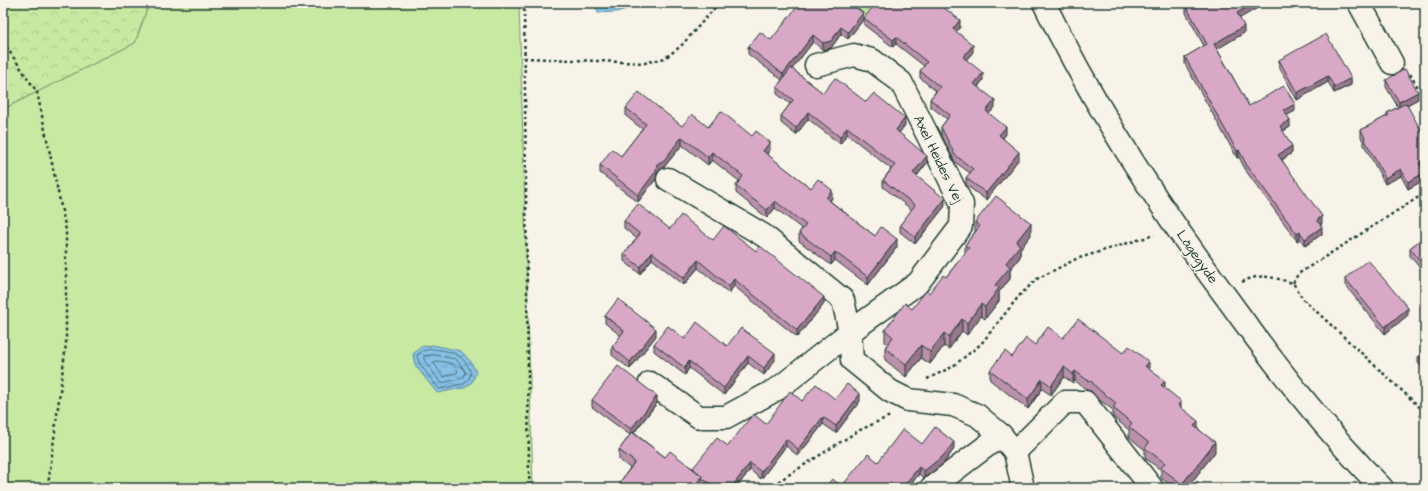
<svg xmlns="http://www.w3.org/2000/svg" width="1428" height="491" font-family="'Architects Daughter',sans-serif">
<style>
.grass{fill:#c7e9a2;stroke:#73936b}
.forest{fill:url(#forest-crowns);stroke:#73936b}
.park{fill:url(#park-dots);stroke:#73936b}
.water{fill:url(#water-waves);stroke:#5e8c9f}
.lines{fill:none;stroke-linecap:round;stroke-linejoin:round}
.shore{stroke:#49727c;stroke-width:1}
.minor-casing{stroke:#1f3d34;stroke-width:25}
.tertiary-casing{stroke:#1f3d34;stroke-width:25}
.path{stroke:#1f3d34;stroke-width:2.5;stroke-dasharray:3 3;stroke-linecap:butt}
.minor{stroke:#f7f3e8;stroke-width:22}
.tertiary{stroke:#f7f3e8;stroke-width:22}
.wall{fill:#bb90ab;stroke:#1f3d34}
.shaded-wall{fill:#98768b;stroke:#1f3d34}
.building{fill:#d9a8c7;stroke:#1f3d34}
.labels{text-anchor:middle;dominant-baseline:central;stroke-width:3;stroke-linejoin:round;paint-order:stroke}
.street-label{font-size:14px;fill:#1f3d34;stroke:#f7f3e8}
</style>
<defs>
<pattern id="forest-crowns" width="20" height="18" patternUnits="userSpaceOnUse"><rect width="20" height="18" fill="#c7e9a2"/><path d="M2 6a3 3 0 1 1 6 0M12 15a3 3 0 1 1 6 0" fill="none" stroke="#aac98c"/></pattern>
<pattern id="park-dots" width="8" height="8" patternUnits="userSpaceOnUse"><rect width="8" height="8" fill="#c7e9a2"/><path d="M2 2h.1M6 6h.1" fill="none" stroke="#aac98c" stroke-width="1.8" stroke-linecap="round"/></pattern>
<pattern id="water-waves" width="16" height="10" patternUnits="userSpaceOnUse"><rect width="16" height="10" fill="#88c1e7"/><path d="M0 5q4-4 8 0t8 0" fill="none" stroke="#6f9ebc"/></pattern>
</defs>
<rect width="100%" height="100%" fill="#f7f3e8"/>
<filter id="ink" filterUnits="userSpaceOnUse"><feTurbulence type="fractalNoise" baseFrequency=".025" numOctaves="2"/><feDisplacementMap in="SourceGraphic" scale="8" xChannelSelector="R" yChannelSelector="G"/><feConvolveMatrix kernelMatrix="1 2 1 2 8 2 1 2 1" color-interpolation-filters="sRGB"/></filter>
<g filter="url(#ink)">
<path class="grass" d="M 149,3 L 519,3 L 533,488 L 3,488 L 3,109 L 135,43 Z"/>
<path class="forest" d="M 3,3 L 149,3 L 135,43 L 3,109 Z"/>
<path class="park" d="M 840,3 L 878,3 L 864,22 Z"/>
<g class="water">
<path d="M 594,3 L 641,3 L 641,5 L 616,12 L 598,13 Z"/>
<path d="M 433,345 L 461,351 L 471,362 L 476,372 L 472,382 L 465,388 C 455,388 447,392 437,393 L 415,365 L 413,354 L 421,347 Z"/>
</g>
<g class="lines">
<g class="shore">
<path d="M 433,349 C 454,352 461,352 471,372 L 469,379 L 463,384 C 454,384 448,389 439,389 L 419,363 L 417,356 L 422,351 Z"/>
<path d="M 434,355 L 456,359 L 466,372 C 465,374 465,376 463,378 C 462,378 443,383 441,383 L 424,360 L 424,356 Z"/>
<path d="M 436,361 C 445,362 455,362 458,372 L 444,377 L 434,364 L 434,362 Z"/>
</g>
<defs>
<g id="minor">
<path d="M 1359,3 L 1392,63"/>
<path d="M 816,65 L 854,55 L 872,60 L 901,82 L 962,204 L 961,226 L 918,283 L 850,332 L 852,360 L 890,391 L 908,400 L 953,405 L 977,415 L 1001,435 L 1015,452 L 1023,488"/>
<path d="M 650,383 L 699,417 L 726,417 L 779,388 L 850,332 L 843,300 L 763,235 L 668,179"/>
<path d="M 1015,452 L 1065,402 L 1085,402 L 1152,488"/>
<path d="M 931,488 L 1001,435"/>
</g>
<path id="tertiary" d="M 1044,3 C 1095,108 1159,207 1229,301 C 1276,366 1325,430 1382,488"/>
</defs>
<use href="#minor" class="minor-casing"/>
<use href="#tertiary" class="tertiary-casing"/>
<g class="path">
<path d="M 524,3 L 529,475 L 530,488"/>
<path d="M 3,42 L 37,92 L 66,230 L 66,344 L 48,486 L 48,488"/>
<path d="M 524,58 L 645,63 L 665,58 L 681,46 L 719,3"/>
<path d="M 1410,74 L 1425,99"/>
<path d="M 1242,282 C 1261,272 1274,278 1293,283 L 1303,299 L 1425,412"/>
<path d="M 1293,283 L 1298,274 L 1425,193"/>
<path d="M 927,379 L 952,367 L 981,344 L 1019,296 L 1037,279 L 1076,259 L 1154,235"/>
<path d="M 768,488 L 858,431 L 890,416"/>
</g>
<use href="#minor" class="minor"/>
<use href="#tertiary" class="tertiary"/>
</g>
<g class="wall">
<path d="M 1186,6 L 1240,19 L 1244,33 L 1217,49 L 1249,106 L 1295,111 L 1287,115 L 1290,127 L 1283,131 L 1292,153 L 1282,160 L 1322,223 L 1321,225 L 1322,234 L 1305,246 L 1300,239 L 1297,241 L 1246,171 L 1239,157 L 1237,158 L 1185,64 L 1185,57 L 1204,46 L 1186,13 Z"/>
<path d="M 864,18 L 960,27 L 956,32 L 973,52 L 966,60 L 983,80 L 978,87 L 995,107 L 989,114 L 1006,134 L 1003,138 L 1019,159 L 986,200 L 966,185 L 966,178 L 970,173 L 955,162 L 941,134 L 941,127 L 947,119 L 930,106 L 930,99 L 936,91 L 920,78 L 920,71 L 924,66 L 896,44 L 893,47 L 864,25 Z"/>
<path d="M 863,20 L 848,39 L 841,34 L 831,48 L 823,50 L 813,42 L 792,69 L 823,93 L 866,102 L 905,125 L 899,133 L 927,163 L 917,176 L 945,206 L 915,244 L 900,232 L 900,225 L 912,210 L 883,187 L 883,180 L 891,169 L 847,134 L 840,144 L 808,119 L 796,135 L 781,123 L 781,116 L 790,104 L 777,94 L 777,87 L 782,80 L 748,54 L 748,47 L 771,40 Z"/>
<path d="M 1279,60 L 1351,78 L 1351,85 L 1334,93 L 1328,82 L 1297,100 L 1279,67 Z"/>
<path d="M 1386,80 L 1418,99 L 1407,105 L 1424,180 L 1408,189 L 1401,176 L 1385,184 L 1364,145 L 1364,143 L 1361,137 L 1361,130 L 1387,116 L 1387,113 L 1398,107 L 1386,87 Z"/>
<path d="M 626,108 L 682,126 L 708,127 L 770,150 L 766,154 L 811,188 L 832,198 L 830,201 L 875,236 L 897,247 L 868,285 L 835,260 L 831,265 L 799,241 L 799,233 L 802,229 L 775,208 L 767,218 L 736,193 L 736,186 L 739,181 L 712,160 L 708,165 L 682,145 L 664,167 L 657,172 L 656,179 L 638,202 L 600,173 L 600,165 L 621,156 L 642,129 L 626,116 Z"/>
<path d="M 624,221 L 670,229 L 756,251 L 824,304 L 797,337 L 734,286 L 729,293 L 698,268 L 684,285 L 652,259 L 640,274 L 624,261 L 624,254 L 637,239 L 624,228 Z"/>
<path d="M 975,222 L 1031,235 L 1020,249 L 1020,257 L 1010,270 L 1010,279 L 999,292 L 999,301 L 985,319 L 981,316 L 967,335 L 962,331 L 949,349 L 944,346 L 930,364 L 921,358 L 906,377 L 885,360 L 885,348 L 887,344 L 885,342 L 885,330 L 912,309 L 946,277 L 965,253 L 965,245 L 975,232 Z"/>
<path d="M 1425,236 L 1425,274 L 1410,256 L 1410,248 Z"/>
<path d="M 1345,278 L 1408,315 L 1385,334 L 1345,285 Z"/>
<path d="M 605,316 L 656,336 L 630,369 L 612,355 L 612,347 L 621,336 L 605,323 Z"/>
<path d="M 1063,338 L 1149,369 L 1198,428 L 1215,452 L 1187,488 L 1174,488 L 1161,478 L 1161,470 L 1145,458 L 1145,450 L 1129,437 L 1129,430 L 1113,417 L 1113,410 L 1098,399 L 1091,391 L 1087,390 L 1075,381 L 1073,383 L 1064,377 L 1051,395 L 1042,389 L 1028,409 L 990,380 L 990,370 L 1012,357 L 1035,345 Z"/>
<path d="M 685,339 L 727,346 L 775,360 L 764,375 L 748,363 L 724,395 L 689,368 L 685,375 L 654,351 L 654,344 Z"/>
<path d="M 1425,349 L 1425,370 L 1418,363 L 1418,356 Z"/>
<path d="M 835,399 L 860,401 L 836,433 L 823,424 L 798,456 L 786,446 L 761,479 L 750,470 L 736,488 L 706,488 L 702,485 L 701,488 L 620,488 L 620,482 L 630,468 L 619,460 L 619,450 L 630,435 L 592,407 L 592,400 L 657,403 L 634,433 L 665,457 L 693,468 L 728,446 L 766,424 L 802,401 Z"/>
<path d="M 922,444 L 954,449 L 943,464 L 924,478 L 919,474 L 908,488 L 825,488 L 842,486 L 878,462 Z"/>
</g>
<g class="shaded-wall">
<path d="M 1254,3 L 1266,3 L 1237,20 L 1237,13 Z"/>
<path d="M 863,13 L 863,20 L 848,39 L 848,32 Z"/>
<path d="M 960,20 L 960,27 L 953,36 L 953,29 Z"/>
<path d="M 1244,26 L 1244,33 L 1214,51 L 1214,44 Z"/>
<path d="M 841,27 L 841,34 L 831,48 L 823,50 L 823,43 Z"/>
<path d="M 813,35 L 813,42 L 783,81 L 783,74 Z"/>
<path d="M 896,37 L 896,44 L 893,47 L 893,40 Z"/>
<path d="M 973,45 L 973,52 L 963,64 L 963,57 Z"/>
<path d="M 983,73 L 983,80 L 974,91 L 974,84 Z"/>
<path d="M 1328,76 L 1328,82 L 1297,100 L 1297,93 Z"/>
<path d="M 1351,78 L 1351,85 L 1334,93 L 1334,87 Z"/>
<path d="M 1418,92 L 1418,99 L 1399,109 L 1399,102 Z"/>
<path d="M 995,100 L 995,107 L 986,118 L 986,111 Z"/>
<path d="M 1295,104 L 1295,111 L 1284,117 L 1284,110 Z"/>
<path d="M 808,112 L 808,119 L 796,135 L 796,128 Z"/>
<path d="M 905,118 L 905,125 L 896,137 L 896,130 Z"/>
<path d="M 1290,120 L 1290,127 L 1280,133 L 1280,126 Z"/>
<path d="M 847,127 L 847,134 L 840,144 L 840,137 Z"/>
<path d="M 1006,127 L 1006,134 L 999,143 L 999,135 Z"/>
<path d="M 682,137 L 682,145 L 664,167 L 657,172 L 656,179 L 638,202 L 638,195 L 657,164 Z"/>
<path d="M 770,142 L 770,150 L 763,159 L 763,151 Z"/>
<path d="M 1292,146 L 1292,153 L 1278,162 L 1278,155 Z"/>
<path d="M 1239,150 L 1239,157 L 1237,158 L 1237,151 Z"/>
<path d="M 712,152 L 712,160 L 708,165 L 708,157 Z"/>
<path d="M 1019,152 L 1019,159 L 986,200 L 986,193 Z"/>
<path d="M 927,156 L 927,163 L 913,180 L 913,173 Z"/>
<path d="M 1425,159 L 1425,166 L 1419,170 L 1419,163 Z"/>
<path d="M 1401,169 L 1401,176 L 1385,184 L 1385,178 Z"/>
<path d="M 1424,173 L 1424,180 L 1408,189 L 1408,182 Z"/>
<path d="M 832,190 L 832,198 L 826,206 L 826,198 Z"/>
<path d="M 945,199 L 945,206 L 915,244 L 915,237 Z"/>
<path d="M 775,201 L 775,208 L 767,218 L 767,210 Z"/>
<path d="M 1322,216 L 1322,223 L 1317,227 L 1317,220 Z"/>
<path d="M 1031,223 L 1031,235 L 1020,249 L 1020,257 L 1010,270 L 1010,279 L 999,292 L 999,301 L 985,319 L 985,307 L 1006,263 L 1016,242 Z"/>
<path d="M 1322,227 L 1322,234 L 1305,246 L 1305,239 Z"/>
<path d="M 1300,232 L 1300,239 L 1297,241 L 1297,234 Z"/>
<path d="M 897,239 L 897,247 L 868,285 L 868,277 Z"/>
<path d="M 652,252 L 652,259 L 640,274 L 640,267 Z"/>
<path d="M 835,252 L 835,260 L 831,265 L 831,257 Z"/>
<path d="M 698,260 L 698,268 L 684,285 L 684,278 Z"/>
<path d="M 734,279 L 734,286 L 729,293 L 729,286 Z"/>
<path d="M 824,297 L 824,304 L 797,337 L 797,330 Z"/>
<path d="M 981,304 L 981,316 L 967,335 L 967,323 Z"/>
<path d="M 1408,308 L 1408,315 L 1385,334 L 1385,327 Z"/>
<path d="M 962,319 L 962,331 L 949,349 L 949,337 Z"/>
<path d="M 656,329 L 656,336 L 630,369 L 630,362 Z"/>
<path d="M 944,333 L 944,346 L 930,364 L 930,352 Z"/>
<path d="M 921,345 L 921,358 L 906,377 L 906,364 Z"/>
<path d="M 775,353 L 775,360 L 764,375 L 764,368 Z"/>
<path d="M 748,356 L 748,363 L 724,395 L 724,388 Z"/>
<path d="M 689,361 L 689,368 L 685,375 L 685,368 Z"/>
<path d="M 1149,362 L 1149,372 L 1145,366 Z"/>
<path d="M 1064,367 L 1064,377 L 1051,395 L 1051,386 Z"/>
<path d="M 1075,371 L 1075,381 L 1073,383 L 1073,374 Z"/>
<path d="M 1042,379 L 1042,389 L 1028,409 L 1028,399 Z"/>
<path d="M 1165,381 L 1165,391 L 1161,385 Z"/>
<path d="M 860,394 L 860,401 L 836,433 L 836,426 Z"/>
<path d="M 657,396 L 657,403 L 631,436 L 631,429 Z"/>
<path d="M 1181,401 L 1181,411 L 1178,405 Z"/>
<path d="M 823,417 L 823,424 L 798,456 L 798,449 Z"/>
<path d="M 1198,421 L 1198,431 L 1194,426 Z"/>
<path d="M 786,439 L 786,446 L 761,479 L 761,472 Z"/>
<path d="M 954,442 L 954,449 L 943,464 L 924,478 L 924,471 Z"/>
<path d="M 1215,442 L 1215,452 L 1187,488 L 1182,488 L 1182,484 Z"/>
<path d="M 750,463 L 750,470 L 736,488 L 731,488 Z"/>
<path d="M 919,467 L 919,474 L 908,488 L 902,488 Z"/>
<path d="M 702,476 L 702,486 L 701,488 L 693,488 Z"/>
</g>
<g class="building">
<path d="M 800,3 L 850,3 L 863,13 L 848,32 L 841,27 L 831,41 L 823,43 L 813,35 L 783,74 L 748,47 L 760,32 L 771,40 Z"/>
<path d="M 876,3 L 932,3 L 937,7 L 939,4 L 960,20 L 953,29 L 973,45 L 963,57 L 983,73 L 974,84 L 995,100 L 986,111 L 1006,127 L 999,135 L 1019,152 L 986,193 L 966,178 L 973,169 L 955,155 L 941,127 L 950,115 L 930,99 L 940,87 L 920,71 L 927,62 L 896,37 L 893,40 L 864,18 Z"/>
<path d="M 1192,3 L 1254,3 L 1237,13 L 1244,26 L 1214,44 L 1249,106 L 1284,86 L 1295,104 L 1284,110 L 1290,120 L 1280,126 L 1292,146 L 1278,155 L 1322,216 L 1317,220 L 1322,227 L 1305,239 L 1300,232 L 1297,234 L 1246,164 L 1239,150 L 1237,151 L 1185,57 L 1207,44 L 1186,6 Z"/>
<path d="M 1326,34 L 1351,78 L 1334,87 L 1328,76 L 1297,93 L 1279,60 Z"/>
<path d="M 791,68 L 823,93 L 835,78 L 866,102 L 874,93 L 905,118 L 896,130 L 927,156 L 913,173 L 945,199 L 915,237 L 900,225 L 915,205 L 883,180 L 895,165 L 847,127 L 840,137 L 808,112 L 796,128 L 781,116 L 793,100 L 777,87 Z"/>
<path d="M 1405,69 L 1418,92 L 1399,102 L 1386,80 Z"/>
<path d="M 639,92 L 682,126 L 692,114 L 708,127 L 721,111 L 752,136 L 756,131 L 770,142 L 763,151 L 811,188 L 818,179 L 832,190 L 826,198 L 875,236 L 881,227 L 897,239 L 868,277 L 835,252 L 831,257 L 799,233 L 806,225 L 775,201 L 767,210 L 736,186 L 743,176 L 712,152 L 708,157 L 682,137 L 664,160 L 657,164 L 656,171 L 638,195 L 600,165 L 612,149 L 621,156 L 646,124 L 626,108 Z"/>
<path d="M 1406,103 L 1425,138 L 1425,159 L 1419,163 L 1424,173 L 1408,182 L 1401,169 L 1385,178 L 1364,138 L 1365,138 L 1361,130 L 1389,115 L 1387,113 Z"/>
<path d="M 996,196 L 1031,223 L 1016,242 L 1020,245 L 1006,263 L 1010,267 L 995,285 L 999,288 L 985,307 L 981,304 L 967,323 L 962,319 L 949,337 L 944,333 L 930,352 L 921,345 L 906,364 L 885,348 L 893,337 L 885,330 L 905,303 L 912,309 L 926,291 L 929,293 L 943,275 L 946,277 L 969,248 L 965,245 L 980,226 L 975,222 Z"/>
<path d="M 638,204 L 670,229 L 681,215 L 713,240 L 724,226 L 756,251 L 760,246 L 824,297 L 797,330 L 734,279 L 729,286 L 698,260 L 684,278 L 652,252 L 640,267 L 624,254 L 640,234 L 624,221 Z"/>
<path d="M 1425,236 L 1425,267 L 1410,248 Z"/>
<path d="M 1368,260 L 1408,308 L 1385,327 L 1345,278 Z"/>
<path d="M 618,299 L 656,329 L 630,362 L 612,347 L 624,331 L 605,316 Z"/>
<path d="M 1078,319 L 1123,353 L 1129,346 L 1149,362 L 1145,366 L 1165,381 L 1161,385 L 1181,401 L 1178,405 L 1198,421 L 1194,426 L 1215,442 L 1182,484 L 1161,468 L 1165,463 L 1145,448 L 1149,443 L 1129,427 L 1132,423 L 1113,408 L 1116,403 L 1098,389 L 1091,381 L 1087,380 L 1075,371 L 1073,374 L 1064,367 L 1051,386 L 1042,379 L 1028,399 L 990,370 L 1005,351 L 1012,357 L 1026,338 L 1035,345 L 1048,327 L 1063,338 Z"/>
<path d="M 697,322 L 727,346 L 741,328 L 775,353 L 764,368 L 748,356 L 724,388 L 689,361 L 685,368 L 654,344 L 668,326 L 685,339 Z"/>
<path d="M 1425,349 L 1425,363 L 1418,356 Z"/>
<path d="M 618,366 L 657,396 L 631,429 L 592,400 Z"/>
<path d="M 816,384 L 835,399 L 847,384 L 860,394 L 836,426 L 823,417 L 798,449 L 786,439 L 761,472 L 750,463 L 731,488 L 716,488 L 702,478 L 702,476 L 693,468 L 717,438 L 728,446 L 753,414 L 766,424 L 790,391 L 802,401 Z"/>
<path d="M 935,427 L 954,442 L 943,456 L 924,471 L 919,467 L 902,488 L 825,488 L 832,479 L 842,486 L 868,454 L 878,462 L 903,429 L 922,444 Z"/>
<path d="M 632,432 L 665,457 L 670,451 L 702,476 L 693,488 L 627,488 L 620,482 L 635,462 L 619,450 Z"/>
<path d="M 1197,481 L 1206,488 L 1192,488 Z"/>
</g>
</g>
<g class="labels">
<g class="street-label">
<text transform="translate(938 159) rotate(64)">Axel Heides Vej</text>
<text transform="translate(1197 257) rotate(55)">Lågegyde</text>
</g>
</g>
<rect width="1428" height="491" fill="none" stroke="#f7f3e8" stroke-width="16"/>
<rect x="8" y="8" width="1412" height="475" fill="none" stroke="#1f3d34" stroke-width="1.5" filter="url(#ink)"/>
</svg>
